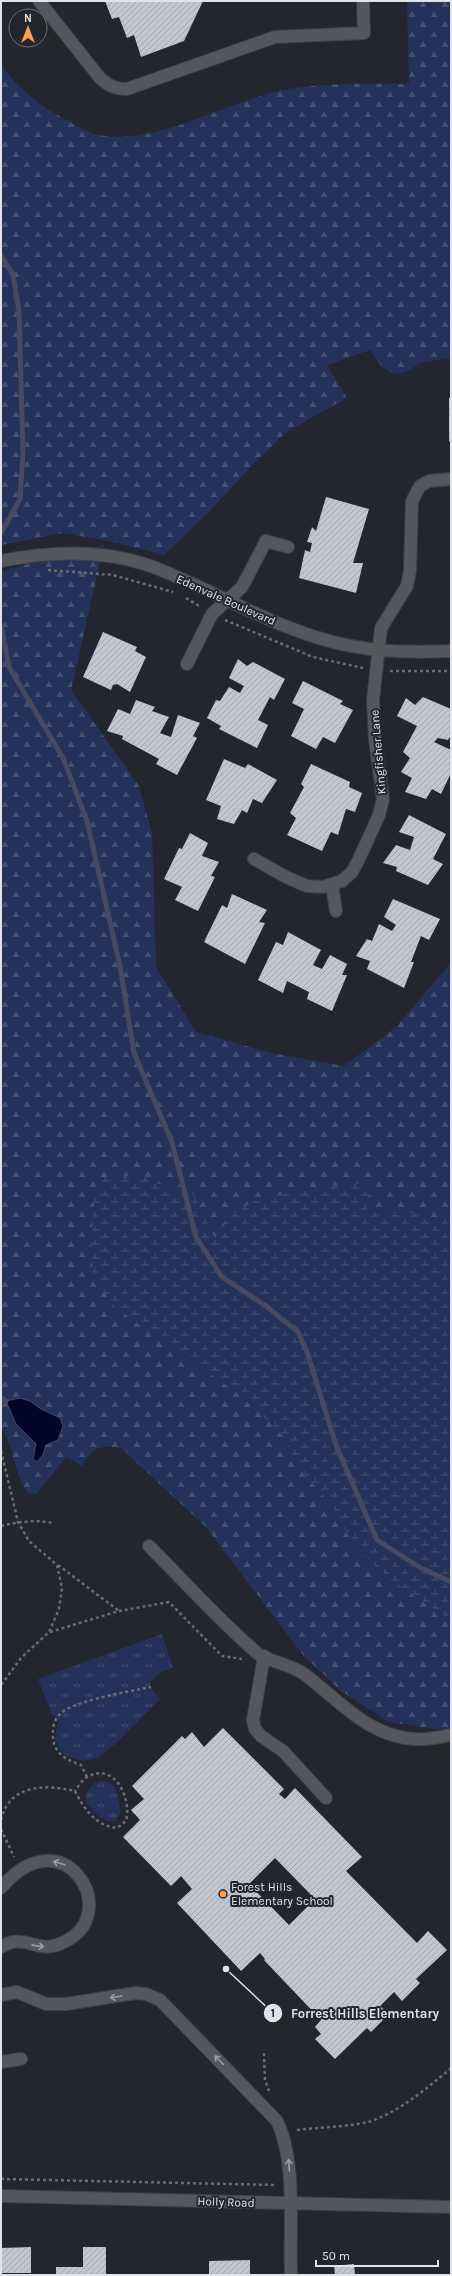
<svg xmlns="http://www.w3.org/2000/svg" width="452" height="2276" font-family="Karla,sans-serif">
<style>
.forest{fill:url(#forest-firs)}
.wetland{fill:url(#wetland-marsh)}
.park{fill:url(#park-tufts)}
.water{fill:#03062b;stroke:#464864}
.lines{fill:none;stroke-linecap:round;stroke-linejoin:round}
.stream{stroke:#464864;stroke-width:5}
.building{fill:url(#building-hatch);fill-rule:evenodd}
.minor-casing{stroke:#3e4049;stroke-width:14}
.path{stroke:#6c6e76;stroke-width:2.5;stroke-dasharray:3 3;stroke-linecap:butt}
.minor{stroke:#55575c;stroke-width:12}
.oneway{stroke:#9b9da2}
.poi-dot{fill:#fb9e51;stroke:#23262f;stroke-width:1.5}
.labels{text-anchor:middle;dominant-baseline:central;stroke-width:4;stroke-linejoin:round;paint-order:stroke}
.street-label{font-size:12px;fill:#e1e3e9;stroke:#23262f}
.poi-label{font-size:12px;fill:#e1e3e9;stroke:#23262f;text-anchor:start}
.leader{fill:none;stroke:#e1e3e9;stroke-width:1.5}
.callout-dot{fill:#e1e3e9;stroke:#23262f;stroke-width:1.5}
.mark-label{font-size:12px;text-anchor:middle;font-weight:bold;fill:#111}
.callout-label{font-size:13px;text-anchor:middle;font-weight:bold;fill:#e1e3e9;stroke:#23262f;stroke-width:4;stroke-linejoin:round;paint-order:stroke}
</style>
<defs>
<pattern id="forest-firs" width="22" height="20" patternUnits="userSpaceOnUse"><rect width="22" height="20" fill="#24325b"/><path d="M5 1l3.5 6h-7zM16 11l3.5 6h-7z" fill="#445073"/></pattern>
<pattern id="wetland-marsh" width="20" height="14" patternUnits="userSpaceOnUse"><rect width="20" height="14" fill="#24325b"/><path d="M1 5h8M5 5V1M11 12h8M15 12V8" fill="none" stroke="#445073"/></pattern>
<pattern id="park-tufts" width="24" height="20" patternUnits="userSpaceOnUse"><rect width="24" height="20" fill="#24325b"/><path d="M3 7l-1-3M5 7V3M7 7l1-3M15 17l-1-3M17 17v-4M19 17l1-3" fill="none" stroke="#445073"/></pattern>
<pattern id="building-hatch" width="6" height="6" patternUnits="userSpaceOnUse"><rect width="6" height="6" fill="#c2c6d2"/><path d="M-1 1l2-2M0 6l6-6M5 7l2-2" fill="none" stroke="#a2a6af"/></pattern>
</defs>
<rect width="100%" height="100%" fill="#23262f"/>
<g class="forest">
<path d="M 407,1 L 451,1 L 451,358 L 422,362 L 406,372 L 393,374 L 382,367 L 370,350 L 327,365 L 347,398 L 288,431 L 254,463 L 209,512 L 164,555 L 109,541 L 63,533 L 1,545 L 1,65 C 16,87 40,106 63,118 C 73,123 84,131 95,134 C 148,149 227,102 279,91 C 322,82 366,84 409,84 Z"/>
<path d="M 104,545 L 71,690 L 139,786 L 152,833 L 156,967 L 196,1032 L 271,1053 L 344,1066 L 395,1028 L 451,963 L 451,1728 L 434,1729 L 389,1722 L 341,1691 L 303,1655 L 205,1526 L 121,1448 C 99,1445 93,1447 82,1466 L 66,1457 L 36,1494 L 28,1493 C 14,1474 14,1448 1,1427 L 1,571 Z"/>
</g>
<path class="wetland" d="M 144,1176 L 170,1189 L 192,1192 L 215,1238 L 232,1214 L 254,1201 L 299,1191 L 360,1183 L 371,1185 L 367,1210 L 407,1212 L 432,1218 L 451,1217 L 451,1620 L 393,1582 L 355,1547 L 331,1505 L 296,1463 L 285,1438 L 256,1409 L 233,1390 L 113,1306 L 93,1275 L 91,1239 L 95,1195 L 104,1177 Z"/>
<g class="park">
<path d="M 162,1634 L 173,1668 L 161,1672 L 150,1682 L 152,1690 L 160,1699 C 146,1712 109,1754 94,1759 C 82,1763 71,1759 62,1752 C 53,1743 55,1731 59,1720 L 52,1715 L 38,1679 Z"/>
<path d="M 101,1781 C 118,1782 118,1798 121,1812 L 115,1821 C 102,1823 95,1812 87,1804 L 86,1793 L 94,1783 Z"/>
</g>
<path class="water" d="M 20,1398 L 30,1401 L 41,1409 L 60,1418 L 63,1426 L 58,1440 L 46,1445 L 43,1455 L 37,1462 L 33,1459 L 36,1444 L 16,1424 L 6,1401 Z"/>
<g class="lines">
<g class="stream">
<path d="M 1,256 L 13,274 L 19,312 L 23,453 L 20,499 L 1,533"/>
<path d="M 1,626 L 9,667 L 63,758 L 87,821 L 120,966 L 134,1053 L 172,1142 L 196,1237 L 222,1277 L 266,1306 L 298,1332 L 307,1352 L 336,1445 L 377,1540 L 421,1568 L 451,1582"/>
<path d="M 1,1398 L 6,1401 L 1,1398"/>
</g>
</g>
<g class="building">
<path d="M 105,1 L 203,1 L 184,41 L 141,57 L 134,35 L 127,38 L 119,17 L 112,19 Z"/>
<path d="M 449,398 L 451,398 L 451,442 L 449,441 Z"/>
<path d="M 326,497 L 369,509 L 353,563 L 363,563 L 356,593 L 299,578 L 305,550 L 310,552 L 312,543 L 307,542 L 312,527 L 316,531 Z"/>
<path d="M 103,632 L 137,647 L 135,651 L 146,657 L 130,692 L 117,684 L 113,685 L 111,690 L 83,677 Z"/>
<path d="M 238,659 L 247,666 L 253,662 L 285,679 L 274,700 L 270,697 L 258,720 L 268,725 L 257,748 L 219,729 L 221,726 L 207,718 L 216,700 L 220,701 L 229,687 L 240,693 L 244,686 L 229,678 Z"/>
<path d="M 303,681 L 343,701 L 340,704 L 353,710 L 335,743 L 323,737 L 316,749 L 291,736 L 304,709 L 292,703 Z"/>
<path d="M 423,697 L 451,709 L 451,735 L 448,740 L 438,738 L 434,742 L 451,750 L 451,773 L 441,794 L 432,789 L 426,799 L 405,792 L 412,778 L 401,772 L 410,758 L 403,752 L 417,726 L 397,716 L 406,698 L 415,705 Z"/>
<path d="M 136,700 L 155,707 L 152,711 L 169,717 L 160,733 L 171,737 L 178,715 L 200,723 L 193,736 L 197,738 L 177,775 L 156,764 L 159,759 L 122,739 L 123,736 L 107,731 L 118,709 L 130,714 Z"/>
<path d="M 224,759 L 245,768 L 248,764 L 277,780 L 262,803 L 253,799 L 247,813 L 242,810 L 234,824 L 217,819 L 221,806 L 206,800 Z"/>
<path d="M 311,764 L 350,782 L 349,787 L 362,793 L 355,812 L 346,809 L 338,835 L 331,832 L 322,851 L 287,835 L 296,818 L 290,813 L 304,787 L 301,784 Z"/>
<path d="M 409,815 L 446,834 L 433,859 L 443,864 L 428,885 L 396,871 L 397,867 L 383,863 L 396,845 L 410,850 L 414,837 L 399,832 Z"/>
<path d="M 190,833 L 208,843 L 202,856 L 219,862 L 211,876 L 215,877 L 198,911 L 175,900 L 182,887 L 164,879 L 179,848 L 182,849 Z"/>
<path d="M 232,894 L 267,910 L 259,922 L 265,923 L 245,964 L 204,942 L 222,905 L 227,908 Z"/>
<path d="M 393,899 L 440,919 L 429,940 L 421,936 L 411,962 L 414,962 L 404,988 L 367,969 L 370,961 L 356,956 L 367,939 L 372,941 L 379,924 L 392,931 L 396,925 L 384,917 Z"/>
<path d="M 288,932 L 321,950 L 313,965 L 322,969 L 330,955 L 347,964 L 342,975 L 347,975 L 332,1011 L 307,999 L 309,992 L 287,981 L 283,993 L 258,980 L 276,942 L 283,945 Z"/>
<path d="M 223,1728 L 284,1789 L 279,1794 L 285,1799 L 295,1788 L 362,1857 L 346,1871 L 417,1943 L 428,1931 L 447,1950 L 416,1979 L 420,1983 L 402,2001 L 394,1992 L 380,2006 L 389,2014 L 371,2032 L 367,2028 L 335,2059 L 315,2039 L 321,2034 L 315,2027 L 321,2020 L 264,1960 L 265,1959 L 260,1953 L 241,1971 L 177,1903 L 192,1889 L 181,1876 L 171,1886 L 123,1837 L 140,1820 L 131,1810 L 144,1799 L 132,1786 L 182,1736 L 185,1739 L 192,1732 L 204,1747 ZM 275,1858 L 315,1899 L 289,1925 L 249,1884 Z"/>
<path d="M 31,2247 L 31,2273 L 1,2273 L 1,2248 Z"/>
<path d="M 83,2247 L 106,2247 L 106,2275 L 56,2275 L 56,2267 L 83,2267 Z"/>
<path d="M 250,2260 L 250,2275 L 209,2275 L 209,2261 Z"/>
<path d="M 354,2264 L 355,2275 L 335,2275 L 334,2266 Z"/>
</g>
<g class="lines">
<defs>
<g id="minor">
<path d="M 39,1 L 100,78 C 109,86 115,89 127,89 L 275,37 L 364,33 L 363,1"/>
<path d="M 1,561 C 51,551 107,549 156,568 C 212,590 264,622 322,639 C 365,652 407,653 451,651"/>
<path d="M 187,664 L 212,614 L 242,587 L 266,541 L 288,547"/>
<path d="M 254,859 L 288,878 L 307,886 L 323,887 L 342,881 L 352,872 L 359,859 L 379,815 L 383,799 L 375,739 L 373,700 L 381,628 L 407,586 L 410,571 L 412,501 L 420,486 L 429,481 L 451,479"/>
<path d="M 332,885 L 336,911"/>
<path d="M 149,1546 C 184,1581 220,1621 257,1653 C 269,1662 291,1664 304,1674 C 338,1699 368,1737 415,1739 C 427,1740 439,1737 451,1735"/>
<path d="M 264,1656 L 253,1720 L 255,1729 L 261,1736 L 283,1751 L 326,1798"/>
<path d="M 1,1888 C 62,1815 122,1909 68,1940 C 41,1956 32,1938 12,1942 C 9,1943 4,1945 1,1947"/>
<path d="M 1,1995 L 17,1992 L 46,2004 L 66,2004 L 136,1993 L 146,1994 L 160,2000 L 277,2121 C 297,2163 289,2228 291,2275"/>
<path d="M 1,2062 L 21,2059"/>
<path d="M 1,2196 L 451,2207"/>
</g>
</defs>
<use href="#minor" class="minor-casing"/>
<g class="path">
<path d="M 48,570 L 113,575 L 173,592"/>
<path d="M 186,598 L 201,607"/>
<path d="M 225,620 L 313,657 L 363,668"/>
<path d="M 390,671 L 451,671"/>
<path d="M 1,1451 L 18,1522 L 29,1541 L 57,1565 L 62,1588 L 59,1609 L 49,1632 L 21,1658 L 1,1685"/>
<path d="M 1,1526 C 18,1522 36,1519 53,1523"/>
<path d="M 58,1565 L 119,1611"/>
<path d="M 50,1632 L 119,1611 L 169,1602 L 222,1656 L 242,1659"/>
<path d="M 87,1777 L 81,1765 C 67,1760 54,1754 53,1737 C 52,1729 54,1720 60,1714 C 72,1701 131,1691 151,1687"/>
<path d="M 1,1820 C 9,1784 46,1784 75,1791 C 84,1809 96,1826 117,1828 L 126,1821 C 132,1799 115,1761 87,1777 C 82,1780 78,1787 75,1791"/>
<path d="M 1,1829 L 14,1857"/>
<path d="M 264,2053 L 265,2080 L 269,2091"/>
<path d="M 297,2130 C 321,2127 346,2127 368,2122 C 396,2114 429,2087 451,2068"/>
<path d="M 1,2179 L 276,2185"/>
</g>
<use href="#minor" class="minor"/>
</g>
<defs><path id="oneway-shaft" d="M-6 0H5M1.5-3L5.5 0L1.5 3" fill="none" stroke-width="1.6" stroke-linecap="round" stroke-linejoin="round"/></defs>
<g class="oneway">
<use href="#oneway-shaft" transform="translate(59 1863) rotate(-163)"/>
<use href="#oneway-shaft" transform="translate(38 1946) rotate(8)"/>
<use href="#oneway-shaft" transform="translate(116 1997) rotate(171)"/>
<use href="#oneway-shaft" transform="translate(219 2060) rotate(-135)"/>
<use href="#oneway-shaft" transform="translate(289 2165) rotate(-94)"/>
</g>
<circle class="poi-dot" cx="223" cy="1894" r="4"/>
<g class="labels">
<g class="street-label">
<text transform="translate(226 600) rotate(24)">Edenvale Boulevard</text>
<text transform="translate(378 752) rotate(-95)">Kingfisher Lane</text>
<text transform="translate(226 2202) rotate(2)">Holly Road</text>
</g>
<g class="poi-label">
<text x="231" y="1887">Forest Hills<tspan x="231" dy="14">Elementary School</tspan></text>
</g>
</g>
<path class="leader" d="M226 1969L273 2013"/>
<g class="callout-dot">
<circle cx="226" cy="1969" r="4"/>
<circle cx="273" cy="2013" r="10"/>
</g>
<g class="mark-label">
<text x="273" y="2017">1</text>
</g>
<g class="callout-label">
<text x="365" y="2018">Forrest Hills Elementary</text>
</g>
<rect width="452" height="2276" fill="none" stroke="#e1e3e9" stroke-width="4"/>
<g transform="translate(28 28)"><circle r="19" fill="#23262f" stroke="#6f7279"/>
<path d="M0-3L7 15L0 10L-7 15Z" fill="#fb9e51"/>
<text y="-6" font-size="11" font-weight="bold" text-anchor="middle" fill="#e1e3e9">N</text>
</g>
<path d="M316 2260v6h122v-6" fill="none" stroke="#e1e3e9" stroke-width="2"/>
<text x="322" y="2260" font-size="12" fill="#e1e3e9" stroke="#23262f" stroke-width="3" paint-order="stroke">50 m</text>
</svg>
